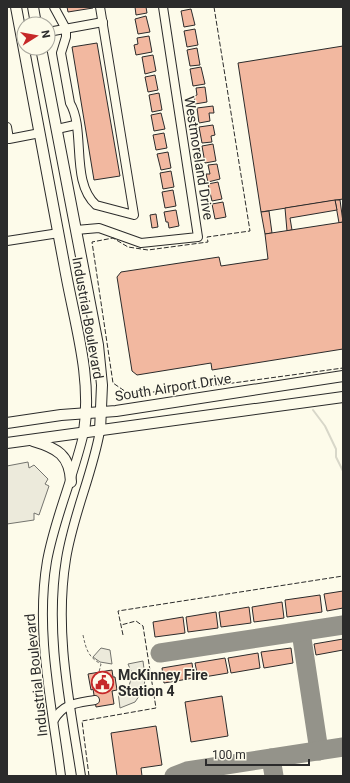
<svg xmlns="http://www.w3.org/2000/svg" width="350" height="783" font-family="Roboto,sans-serif">
<style>
.parking{fill:#eceadb;stroke:#74746e}
.lines{fill:none;stroke-linecap:round;stroke-linejoin:round}
.stream{stroke:#d8d7c9;stroke-width:2}
.taxiway{stroke:#94938a;stroke-width:19}
.building{fill:#f2b8a0;stroke:#2b2b2b}
.minor-casing{stroke:#2b2b2b;stroke-width:10}
.major-casing{stroke:#2b2b2b;stroke-width:12}
.path{stroke:#6a6964;stroke-width:1;stroke-dasharray:3 2;stroke-linecap:butt}
.minor{stroke:#fdfbea;stroke-width:8}
.major{stroke:#fdfbea;stroke-width:10}
.fence{stroke:#2b2b2b;stroke-width:1;stroke-dasharray:5 2;stroke-linecap:butt}
.labels{text-anchor:middle;dominant-baseline:central;stroke-width:3;stroke-linejoin:round;paint-order:stroke}
.street-label{font-size:14px;fill:#2b2b2b;stroke:#fdfbea}
.poi-label{font-size:14px;font-weight:bold;fill:#2b2b2b;stroke:#fdfbea;text-anchor:start}
</style>
<rect width="100%" height="100%" fill="#fdfbea"/>
<g class="parking">
<path d="M 28,462 L 29,468 L 34,465 L 48,479 L 45,484 L 49,486 L 39,515 L 34,513 L 34,520 L 7,524 L 7,466 Z"/>
<path d="M 101,648 L 110,650 L 112,664 L 100,662 L 93,657 Z"/>
<path d="M 143,661 L 145,677 L 144,689 L 135,702 L 120,708 L 118,692 L 129,686 L 131,679 L 131,671 L 128,664 Z"/>
</g>
<g class="lines">
<path class="stream" d="M 313,410 L 325,426 L 336,449 L 336,457 L 343,471"/>
<g class="taxiway">
<path d="M 301,632 L 319,751"/>
<path d="M 160,653 L 343,625"/>
<path d="M 271,758 L 274,776"/>
<path d="M 174,776 L 187,771 L 343,747"/>
</g>
</g>
<g class="building">
<path d="M 67,7 L 93,7 L 93,8 L 68,12 Z"/>
<path d="M 135,7 L 146,7 L 147,13 L 136,15 Z"/>
<path d="M 191,9 L 195,25 L 184,27 L 181,11 Z"/>
<path d="M 146,16 L 150,32 L 138,34 L 135,19 Z"/>
<path d="M 195,29 L 198,45 L 187,47 L 184,31 Z"/>
<path d="M 149,36 L 152,52 L 136,55 L 134,45 L 138,44 L 137,38 Z"/>
<path d="M 97,43 L 120,176 L 94,180 L 72,47 Z"/>
<path d="M 343,46 L 343,199 L 261,212 L 238,63 Z"/>
<path d="M 197,48 L 200,65 L 190,66 L 187,50 Z"/>
<path d="M 153,55 L 156,71 L 145,74 L 142,57 Z"/>
<path d="M 201,67 L 205,84 L 193,86 L 190,69 Z"/>
<path d="M 155,75 L 158,90 L 148,92 L 145,77 Z"/>
<path d="M 205,87 L 207,102 L 195,104 L 194,96 L 197,95 L 196,88 Z"/>
<path d="M 159,93 L 162,110 L 152,112 L 149,95 Z"/>
<path d="M 213,106 L 214,113 L 209,113 L 210,121 L 199,123 L 197,108 Z"/>
<path d="M 161,113 L 165,129 L 154,131 L 151,115 Z"/>
<path d="M 213,125 L 215,135 L 211,136 L 212,142 L 202,143 L 199,127 Z"/>
<path d="M 164,133 L 167,148 L 156,150 L 153,135 Z"/>
<path d="M 213,144 L 216,161 L 205,163 L 202,146 Z"/>
<path d="M 168,152 L 171,168 L 161,170 L 157,154 Z"/>
<path d="M 217,164 L 220,179 L 208,182 L 206,174 L 210,174 L 208,165 Z"/>
<path d="M 171,171 L 174,187 L 163,189 L 160,173 Z"/>
<path d="M 218,182 L 222,199 L 212,201 L 208,184 Z"/>
<path d="M 173,190 L 176,206 L 165,208 L 162,192 Z"/>
<path d="M 335,200 L 340,200 L 343,222 L 339,223 Z"/>
<path d="M 335,200 L 337,210 L 290,218 L 292,230 L 287,231 L 285,208 Z"/>
<path d="M 223,202 L 226,217 L 215,219 L 212,204 Z"/>
<path d="M 176,210 L 179,226 L 169,228 L 168,222 L 166,222 L 164,212 Z"/>
<path d="M 269,211 L 272,233 L 265,234 L 261,212 Z"/>
<path d="M 156,214 L 158,227 L 152,228 L 150,215 Z"/>
<path d="M 343,222 L 343,349 L 212,370 L 211,363 L 137,375 L 132,371 L 117,277 L 121,272 L 219,257 L 221,266 L 268,259 L 265,234 Z"/>
<path d="M 343,591 L 343,608 L 327,611 L 324,594 Z"/>
<path d="M 320,595 L 322,612 L 287,617 L 285,600 Z"/>
<path d="M 282,602 L 284,618 L 254,622 L 252,607 Z"/>
<path d="M 249,607 L 251,623 L 221,627 L 219,612 Z"/>
<path d="M 216,612 L 218,628 L 188,632 L 186,617 Z"/>
<path d="M 183,617 L 185,633 L 155,637 L 153,622 Z"/>
<path d="M 343,639 L 343,650 L 316,655 L 314,644 Z"/>
<path d="M 291,648 L 293,663 L 264,668 L 261,652 Z"/>
<path d="M 258,653 L 260,668 L 231,673 L 228,658 Z"/>
<path d="M 225,658 L 228,673 L 198,678 L 195,663 Z"/>
<path d="M 192,663 L 194,678 L 164,683 L 162,668 Z"/>
<path d="M 112,670 L 113,677 L 115,677 L 117,690 L 112,691 L 114,704 L 96,707 L 93,689 L 91,690 L 88,674 Z"/>
<path d="M 222,696 L 228,736 L 191,742 L 185,702 Z"/>
<path d="M 156,726 L 162,765 L 141,768 L 142,776 L 117,776 L 111,733 Z"/>
</g>
<g class="lines">
<defs>
<g id="minor">
<path d="M 54,7 L 66,29 L 66,37 L 61,53 L 70,103 C 86,130 70,182 96,205 L 134,215 L 100,7"/>
<path d="M 48,32 L 103,22"/>
<path d="M 7,127 L 9,139 L 40,133"/>
<path d="M 57,129 L 75,125"/>
<path d="M 76,230 L 99,228 L 141,243 L 198,237 L 163,7"/>
<path d="M 7,241 L 59,233"/>
<path d="M 54,720 C 63,703 78,703 95,700"/>
<path d="M 61,776 C 52,705 35,632 47,561 C 55,517 74,476 84,432"/>
<path d="M 81,776 C 70,704 54,632 66,559 C 73,515 92,475 100,431"/>
</g>
<g id="major">
<path d="M 16,7 C 33,96 50,185 66,274 C 76,328 92,378 84,432"/>
<path d="M 33,7 L 36,24"/>
<path d="M 41,48 L 98,345 L 102,385 L 100,431"/>
<path d="M 7,423 L 61,415 L 116,411 L 343,376"/>
<path d="M 33,441 C 57,448 70,455 71,482"/>
<path d="M 7,443 L 343,397"/>
</g>
</defs>
<use href="#minor" class="minor-casing"/>
<use href="#major" class="major-casing"/>
<path class="path" d="M 83,635 C 86,649 88,657 101,664 L 99,672"/>
<use href="#minor" class="minor"/>
<use href="#major" class="major"/>
<g class="fence">
<path d="M 214,7 L 250,231 L 207,237 L 208,242 L 148,250 L 128,247 L 113,238 L 92,242 L 113,383 L 129,394 L 189,389 L 343,368"/>
<path d="M 123,635 L 118,611 L 343,576"/>
<path d="M 89,776 L 82,721 L 156,708 L 143,626 L 136,621 L 121,625"/>
</g>
</g>
<defs>
<symbol id="civic-ring" viewBox="-11 -11 22 22"><circle r="9.5" fill="#fdfbea" stroke="#c62828" stroke-width="1.5"/><path d="M-.6-6.5H3V-4.5H.6V-3L4-1V1h2V6H-6V1h2V-1L-.6-3ZM-1.2 2.5V6h2.4V2.5Z" fill="#c62828"/></symbol>
</defs>
<g fill-rule="evenodd">
<use href="#civic-ring" x="90" y="670" width="25" height="25"/>
</g>
<g class="labels">
<g class="street-label">
<text transform="translate(199 158) rotate(81)">Westmoreland Drive</text>
<text transform="translate(88 318) rotate(80)">Industrial Boulevard</text>
<text transform="translate(173 387) rotate(-9)">South Airport Drive</text>
<text transform="translate(36 675) rotate(-96)">Industrial Boulevard</text>
</g>
<g class="poi-label">
<text x="118" y="675">McKinney Fire<tspan x="118" dy="16">Station 4</tspan></text>
</g>
</g>
<rect width="350" height="783" fill="none" stroke="#2b2b2b" stroke-width="16"/>
<g transform="translate(36 36) rotate(79)"><circle r="19" fill="#fdfbea" stroke="#a9a89e"/>
<path d="M0-3L7 15L0 10L-7 15Z" fill="#c62828"/>
<text y="-6" font-size="11" font-weight="bold" text-anchor="middle" fill="#2b2b2b">N</text>
</g>
<path d="M206 759v6h103v-6" fill="none" stroke="#2b2b2b" stroke-width="2"/>
<text x="212" y="759" font-size="12" fill="#2b2b2b" stroke="#fdfbea" stroke-width="3" paint-order="stroke">100 m</text>
</svg>
